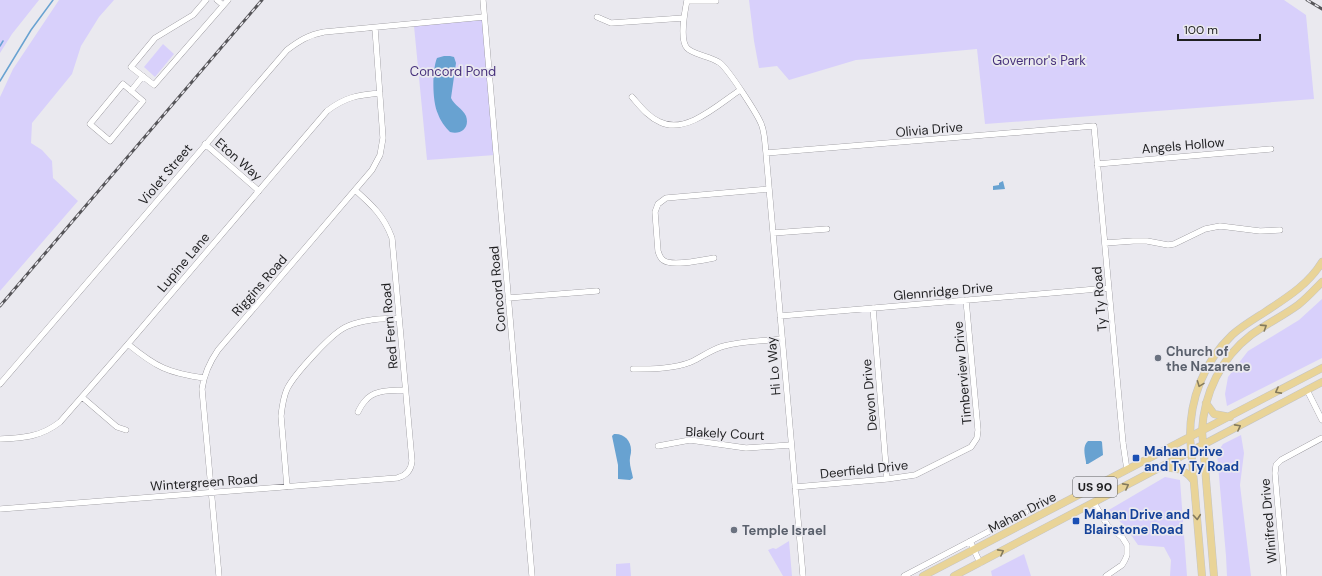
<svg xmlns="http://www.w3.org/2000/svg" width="1322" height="576" viewBox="0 0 1322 576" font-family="'DM Sans',sans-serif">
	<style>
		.green { fill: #d8d0fb }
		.water { fill: #68a2d1 }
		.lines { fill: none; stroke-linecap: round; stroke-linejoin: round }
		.stream { stroke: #68a2d1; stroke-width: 1.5 }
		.minor-casing { stroke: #807f85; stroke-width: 6 }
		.major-casing { stroke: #c5c5c5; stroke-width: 8 }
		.minor { stroke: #fff; stroke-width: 5.5 }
		.major { stroke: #e9d498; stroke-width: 7 }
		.rail-casing { stroke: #565559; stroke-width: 3 }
		.rail { stroke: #eae9ef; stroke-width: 1.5; stroke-dasharray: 4.5; stroke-linecap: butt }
		.oneway { stroke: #847a5c }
		.worship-dot { fill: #6b7280; stroke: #eae9ef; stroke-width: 1.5 }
		.transit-dot { fill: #1a4fb4; stroke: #eae9ef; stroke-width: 1.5 }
		.labels { text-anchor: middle; stroke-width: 3.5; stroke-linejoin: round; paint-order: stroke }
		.shield { fill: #eae9ef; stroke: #5c5c5f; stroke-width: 1 }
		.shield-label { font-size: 12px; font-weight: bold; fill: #1f1f21 }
		.park-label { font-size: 13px; fill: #46307b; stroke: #eae9ef }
		.street-label { font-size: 13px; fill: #1f1f21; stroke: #eae9ef }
		.worship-label { font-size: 13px; font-weight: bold; fill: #5b616d; stroke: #eae9ef; text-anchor: start }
		.transit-label { font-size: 13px; font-weight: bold; fill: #164399; stroke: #eae9ef; text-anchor: start }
	</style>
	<rect width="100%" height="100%" fill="#eae9ef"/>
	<path class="green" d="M 0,0 L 39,0 L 12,34 L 0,53 Z
		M 59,0 L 114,0 L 99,17 L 81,46 L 72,74 L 32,123 L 31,143 L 42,150 L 52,161 L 53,178 L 78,201 L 0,291 L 0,97 L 13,69 Z
		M 749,0 L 1284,0 L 1306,15 L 1314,99 L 985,124 L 977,49 L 856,60 L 789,80 L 777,66 L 759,68 L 754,41 Z
		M 483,19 L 495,155 L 427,160 L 414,26 Z
		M 163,44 L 174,54 L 155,77 L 144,67 Z
		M 1322,299 L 1322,358 L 1227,406 L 1225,394 L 1228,377 L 1248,351 L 1299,320 Z
		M 1241,435 L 1244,453 L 1240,485 L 1251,576 L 1227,576 L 1226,556 L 1217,453 L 1223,444 Z
		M 1165,477 L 1180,480 L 1187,576 L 1170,576 L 1171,560 L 1164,547 L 1138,545 L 1124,525 L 1107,511 Z
		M 789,541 L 792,576 L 783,576 L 768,550 L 773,548 L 776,549 Z
		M 1024,554 L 1031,576 L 992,576 L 991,571 Z
		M 630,563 L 631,576 L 616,576 L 616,564 Z"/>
	<path class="water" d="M 444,56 L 450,56 L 454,57 L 456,63 L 451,98 C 454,105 463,109 466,116 C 470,128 461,135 450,132 C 445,127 440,120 438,114 C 432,101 432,70 437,58 Z
		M 1003,181 L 1005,189 L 993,190 L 993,186 L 999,185 L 999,183 Z
		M 614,434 C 624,433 632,441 631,452 C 631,454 630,456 630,458 C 629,465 632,471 633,478 L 630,480 L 618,479 L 618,465 L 612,436 Z
		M 1088,441 L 1101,441 L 1102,442 L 1103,455 L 1088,464 L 1086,464 L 1086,462 C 1085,456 1082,446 1088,441 Z"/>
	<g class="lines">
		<path class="stream" d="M 0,46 L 3,41
			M 0,81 L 31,30 L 53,0"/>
		<g class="minor-casing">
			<path id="minor" d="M 206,0 L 193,15 L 155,38 L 131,67 L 154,85 L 228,0
				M 217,0 L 223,5
				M 483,0 L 532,576
				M 687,0 C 685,11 679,39 687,48 C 693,55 711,56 720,63 C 728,69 759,116 762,126 C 765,135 765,145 766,153 L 803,576
				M 687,1 L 716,1
				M 597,17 L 611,23 L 684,18
				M 123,84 L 143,101 L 110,141 L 90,124 Z
				M 131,91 L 143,76
				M 632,97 C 640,106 648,117 660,122 C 686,135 719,104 740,90
				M 205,144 L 259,191
				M 766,153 L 1094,126 L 1123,443 L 1127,470
				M 1097,164 L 1271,149
				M 773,233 L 827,229
				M 1105,243 L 1133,241 L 1147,241 L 1168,245 L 1174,244 L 1205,229 L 1220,226 L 1260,231 L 1280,230
				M 714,258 C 703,260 671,267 663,260 C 660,258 659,254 658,251 L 655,212 L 658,204 L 666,198 L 769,189
				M 508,298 L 597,291
				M 873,308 L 887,479
				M 780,316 L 1109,288
				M 128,344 C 156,367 168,373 204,378
				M 633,369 C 652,369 673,369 691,362 C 702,357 712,349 724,346 C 742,341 763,341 782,339
				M 0,384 L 287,50 C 299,41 308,35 324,32 L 484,17
				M 1307,390 L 1322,420
				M 82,397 L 117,427 L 126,430
				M 358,412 C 360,408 362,404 365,401 C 374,389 392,391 405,390
				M 0,439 C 23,438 41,437 60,422 L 128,344 L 327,111 C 345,97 358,95 380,93
				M 658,446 L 690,440 L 746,448 L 791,445
				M 287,487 L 281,416 C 282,407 283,398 287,389 C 294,375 333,331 348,326 C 364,319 382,319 399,318
				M 795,487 L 887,479 L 915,475 L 971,447 L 977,438 L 978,430 L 966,300
				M 1094,503 L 1108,526 L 1122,537 L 1127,545 L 1127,555 L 1125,560 L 1122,565 L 1106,576
				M 0,509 L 397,478 C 406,476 411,471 412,461 L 392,238 C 384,216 372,205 355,190
				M 970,541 L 980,563
				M 219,576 L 202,389 C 204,374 209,363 218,350 L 372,170 L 380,155 L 383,138 L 375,28
				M 904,576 L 1026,512
				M 1284,576 L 1275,473 L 1276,465 L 1281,460 L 1322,438"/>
		</g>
		<g class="major-casing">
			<path id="major" d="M 1206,403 L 1214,414 L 1230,417
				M 1162,468 C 1175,467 1185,469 1193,480
				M 923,576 L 1322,368
				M 954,576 L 1322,382
				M 1202,576 L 1190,437 C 1190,398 1204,362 1232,335 C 1242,326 1254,319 1265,312 C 1286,298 1308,285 1322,262
				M 1214,576 L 1202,431 C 1204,393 1221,358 1251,335 C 1266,324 1283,316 1298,305 C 1307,298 1314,290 1322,282"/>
		</g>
		<use href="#minor" class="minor"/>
		<use href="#major" class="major"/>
		<g class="rail-casing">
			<path id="rail" d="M 1307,0 L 1322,9
				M 0,306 L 262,0"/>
		</g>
		<use href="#rail" class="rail"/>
	</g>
	<defs><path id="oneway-chevron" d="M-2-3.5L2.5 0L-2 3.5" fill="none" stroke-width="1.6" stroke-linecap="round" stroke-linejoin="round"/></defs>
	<g class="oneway">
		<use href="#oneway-chevron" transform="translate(1264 327) rotate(-33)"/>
		<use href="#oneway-chevron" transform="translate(1200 384) rotate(111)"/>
		<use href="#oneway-chevron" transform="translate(1278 391) rotate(152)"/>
		<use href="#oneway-chevron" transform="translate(1238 427) rotate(-28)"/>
		<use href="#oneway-chevron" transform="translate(1126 486) rotate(-28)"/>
		<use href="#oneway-chevron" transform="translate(1197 517) rotate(85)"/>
		<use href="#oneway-chevron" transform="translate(1001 552) rotate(-28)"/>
	</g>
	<g class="worship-dot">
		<circle cx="1158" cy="358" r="4"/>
		<circle cx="734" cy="530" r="4"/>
	</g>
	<g class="transit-dot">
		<rect x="1132" y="454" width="8" height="8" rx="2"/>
		<rect x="1072" y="517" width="8" height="8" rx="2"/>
	</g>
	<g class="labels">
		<rect class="shield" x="1073" y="477" width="44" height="20" rx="3"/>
		<g class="shield-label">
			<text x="1095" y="491">US 90</text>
		</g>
		<g class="park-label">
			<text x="1039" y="65">Governor's Park</text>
			<text x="453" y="76">Concord Pond</text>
		</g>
		<g class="street-label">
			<text transform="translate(929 129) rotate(-5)" y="5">Olivia Drive</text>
			<text transform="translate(1183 145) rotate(-5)" y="5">Angels Hollow</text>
			<text transform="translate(239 159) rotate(41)" y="5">Eton Way</text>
			<text transform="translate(165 174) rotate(-50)" y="5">Violet Street</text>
			<text transform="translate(183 262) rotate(-50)" y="5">Lupine Lane</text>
			<text transform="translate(259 285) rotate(-49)" y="5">Riggins Road</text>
			<text transform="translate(497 289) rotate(-95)" y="5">Concord Road</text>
			<text transform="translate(943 291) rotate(-5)" y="5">Glennridge Drive</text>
			<text transform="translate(1099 299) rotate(-95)" y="5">Ty Ty Road</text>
			<text transform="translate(389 326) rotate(-95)" y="5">Red Fern Road</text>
			<text transform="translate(773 366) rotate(-95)" y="5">Hi Lo Way</text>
			<text transform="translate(962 373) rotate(-95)" y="5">Timberview Drive</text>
			<text transform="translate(869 395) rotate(-95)" y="5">Devon Drive</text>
			<text transform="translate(725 433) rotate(3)" y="5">Blakely Court</text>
			<text transform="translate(864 469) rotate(-6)" y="5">Deerfield Drive</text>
			<text transform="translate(204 482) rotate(-4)" y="5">Wintergreen Road</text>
			<text transform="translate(1022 512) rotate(-27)" y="5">Mahan Drive</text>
			<text transform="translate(1268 521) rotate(-95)" y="5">Winifred Drive</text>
		</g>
		<g class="worship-label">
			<text x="1166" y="356">Church of<tspan x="1166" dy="15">the Nazarene</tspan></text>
			<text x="742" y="535">Temple Israel</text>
		</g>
		<g class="transit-label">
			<text x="1144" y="456">Mahan Drive<tspan x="1144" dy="15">and Ty Ty Road</tspan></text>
			<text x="1084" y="519">Mahan Drive and<tspan x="1084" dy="15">Blairstone Road</tspan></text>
		</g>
	</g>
	<path d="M1178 34v6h82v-6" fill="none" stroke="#1f1f21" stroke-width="2"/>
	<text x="1184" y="34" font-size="12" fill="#1f1f21" stroke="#eae9ef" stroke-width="3" paint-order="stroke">100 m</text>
</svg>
